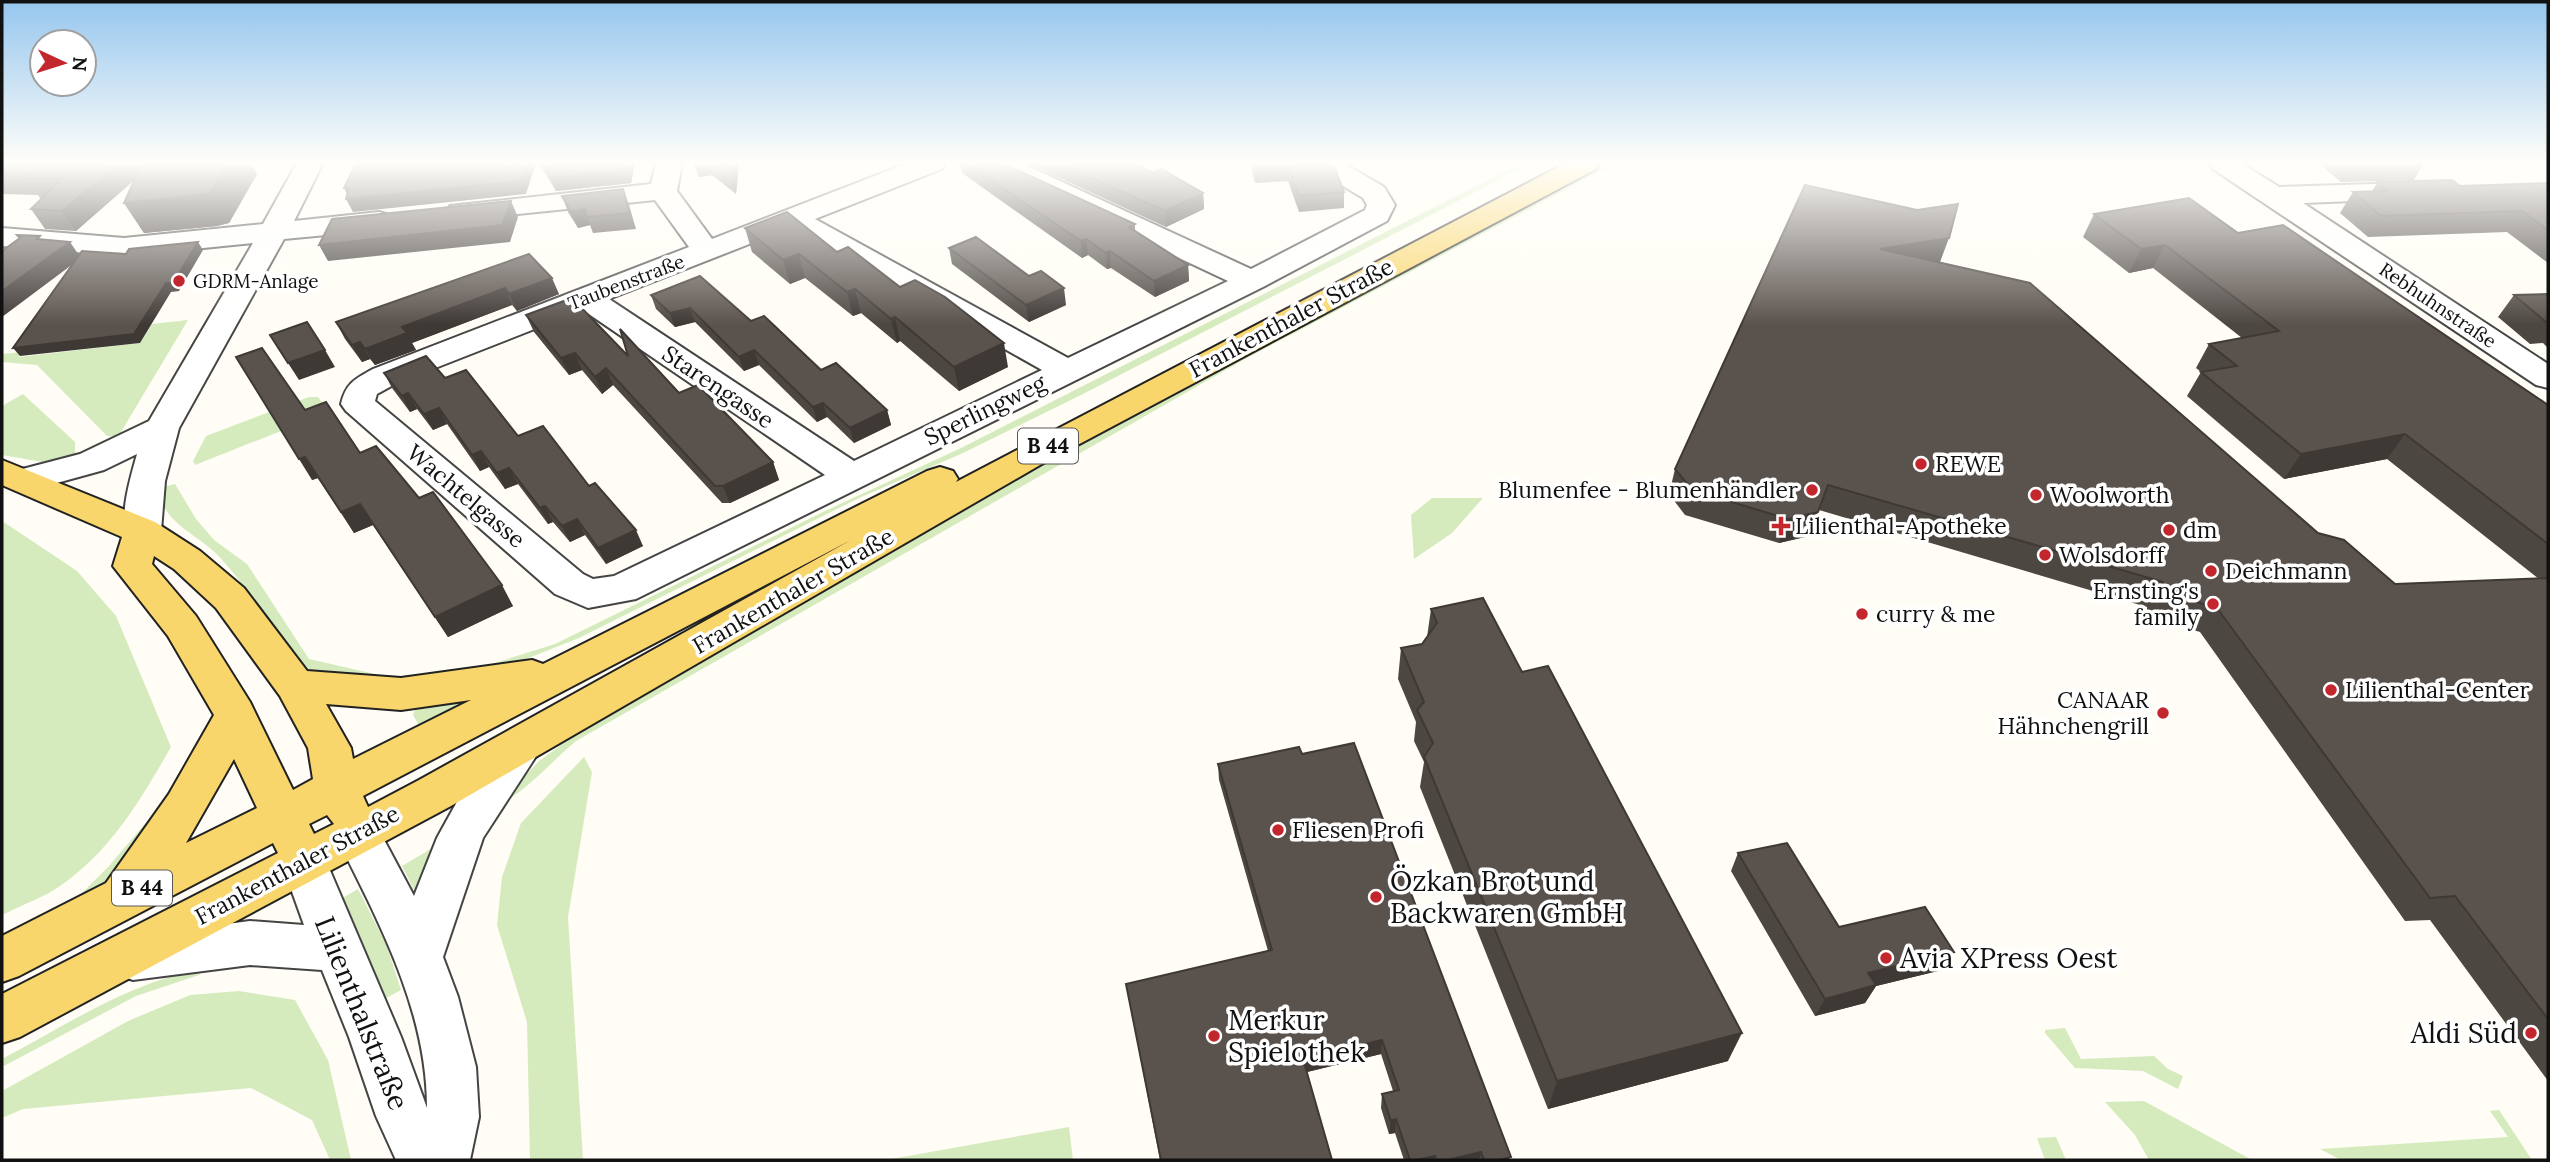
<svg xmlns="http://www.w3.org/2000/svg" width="2550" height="1162" viewBox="0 0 2550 1162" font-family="Lora,serif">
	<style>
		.green { fill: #d5ebbd }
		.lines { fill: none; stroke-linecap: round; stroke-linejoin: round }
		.minor-casing { stroke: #444; stroke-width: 4 }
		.major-casing { stroke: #222; stroke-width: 4 }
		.minor { fill: #fff; fill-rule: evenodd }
		.major { fill: #f9d66b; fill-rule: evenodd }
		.wall { fill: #4d4742 }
		.shaded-wall { fill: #3f3936 }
		.building { fill: #5a524d; stroke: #3f3936; stroke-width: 2 }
		.poi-dot { fill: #c4262e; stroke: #fff; stroke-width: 2.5 }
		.labels { text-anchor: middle; stroke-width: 7; stroke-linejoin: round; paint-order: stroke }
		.far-poi-label { font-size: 19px; fill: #111; stroke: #fff; text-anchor: start }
		.far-street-label { font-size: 19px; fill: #111; stroke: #fff }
		.shield { fill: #fff; stroke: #585858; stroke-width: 2 }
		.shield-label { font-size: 21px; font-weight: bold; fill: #111 }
		.street-label { font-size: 23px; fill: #111; stroke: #fff }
		.poi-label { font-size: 23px; fill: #111; stroke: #fff; text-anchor: start }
		.near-poi-label { font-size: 28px; fill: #111; stroke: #fff; text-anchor: start }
		.near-street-label { font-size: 28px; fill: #111; stroke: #fff }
	</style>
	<rect width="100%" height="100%" fill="#fffdf5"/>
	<path class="green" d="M 1521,163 L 1532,163 L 1081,395 L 963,453 L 859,498 L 579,638 L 506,667 L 476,669 L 555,644 L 823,512 L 961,448 Z
		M 1607,163 L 1617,163 L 1245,359 L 576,741 C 552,761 523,795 496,806 L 539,761 L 572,737 L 746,637 L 999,484 Z
		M 188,320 L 118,437 L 107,436 L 37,365 L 2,362 L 2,354 L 21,352 L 19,357 L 140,343 L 152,324 Z
		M 23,394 L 75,442 L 75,460 L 54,464 L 2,455 L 2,406 Z
		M 309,397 L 318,397 L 329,412 L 195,465 L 193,461 L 206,436 Z
		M 175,484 L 196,519 L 214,540 L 247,564 L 309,659 L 379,675 L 388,684 C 358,680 319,682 294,664 C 272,649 259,608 244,587 C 238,578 231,570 224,562 C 200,533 166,528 157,489 Z
		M 1432,498 L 1483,498 L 1452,533 L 1414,559 L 1411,515 Z
		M 2,521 L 77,571 L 116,616 L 171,747 C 141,799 111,851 60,886 C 43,898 21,905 2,915 Z
		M 455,702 L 460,704 L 459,707 L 420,727 L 413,715 L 416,707 Z
		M 584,757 L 592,772 L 568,917 L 583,1160 L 530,1160 L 527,1022 L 497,925 L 502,877 L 521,823 Z
		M 163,812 L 131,859 L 83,904 L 2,945 L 2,934 L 80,895 L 109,866 L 154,813 Z
		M 439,844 L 426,886 L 415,892 L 402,866 Z
		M 358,889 L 386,944 L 401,990 L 381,1001 L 332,904 Z
		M 202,969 L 199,975 L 136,996 L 2,1067 L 2,1059 C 66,1025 130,982 202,969 Z
		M 239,991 L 295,1000 L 328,1060 L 351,1160 L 330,1160 L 312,1120 L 251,1088 L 23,1109 L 2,1118 L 2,1091 L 128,1021 L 190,995 Z
		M 2065,1028 L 2081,1059 L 2154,1056 L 2168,1069 L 2183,1076 L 2178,1089 L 2143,1071 L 2075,1068 L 2045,1033 L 2045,1030 Z
		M 2144,1101 L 2252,1160 L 2149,1160 L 2135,1135 L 2105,1102 Z
		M 2499,1110 L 2532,1160 L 2341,1160 L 2320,1149 L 2508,1137 L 2490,1111 Z
		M 1069,1127 L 1073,1160 L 886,1160 Z
		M 2056,1137 L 2066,1160 L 2045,1160 L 2037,1138 Z"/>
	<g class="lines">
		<g class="minor-casing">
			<path id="minor" d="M 297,163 L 323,163 L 294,221 L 379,212 L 389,215 L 393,221 L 389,227 L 379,230 L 284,239 L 179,428 L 165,481 L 161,531 L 155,540 L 142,544 L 129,540 C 117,520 131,476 137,454 L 104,470 L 24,492 L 11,488 L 6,480 L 11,472 L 80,454 L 149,421 L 253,243 L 124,256 L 2,246 L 2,228 L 124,238 L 263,224 Z
				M 656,163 L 682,163 L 677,191 L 712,239 L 908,163 L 945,163 L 942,169 L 815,219 L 1068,358 L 1228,281 L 990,169 L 987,163 L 1021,163 L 1251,269 L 1365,210 L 1367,205 L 1363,198 L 1315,169 L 1312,163 L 1343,163 L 1384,187 L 1395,205 L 1387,221 L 1263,287 L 636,599 L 588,608 L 555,594 L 346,411 L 341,404 C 346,383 355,379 373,369 L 689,247 L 655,200 L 460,220 L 450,218 L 446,212 L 450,206 L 651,184 ZM 790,228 L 1042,370 L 854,461 L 609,299 ZM 583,310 L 825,475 L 614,576 L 593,579 L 583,574 L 375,401 L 377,394 L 397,383 Z
				M 2210,163 L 2241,163 L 2279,187 L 2405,183 L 2415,185 L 2419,191 L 2415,197 L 2405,199 L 2303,203 L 2548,364 L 2548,388 L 2536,385 L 2213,169 Z
				M 520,730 L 535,735 L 542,747 L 483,838 L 443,957 L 458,997 L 476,1067 L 479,1117 L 470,1160 L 396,1160 L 376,1116 L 349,1037 L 322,970 L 250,965 L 133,980 L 116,974 L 109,958 L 116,942 L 133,936 L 250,921 L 304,925 L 281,861 L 288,847 L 304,841 L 320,847 L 401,1037 L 427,1108 C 427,1009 378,921 335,834 L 342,821 L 358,815 L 374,821 L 414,896 L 437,838 L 464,789 L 505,735 Z"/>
		</g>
		<g class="major-casing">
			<path id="major" d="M 1566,163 L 1599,163 L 1596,169 L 1040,465 L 451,806 L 20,1037 L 2,1043 L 2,994 L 278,853 L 273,843 L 19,976 L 2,982 L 2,936 L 106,883 L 169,794 L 214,715 L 168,636 L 113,566 L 122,537 L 2,485 L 2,460 L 155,522 L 200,551 L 244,588 L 307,671 L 401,678 L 532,660 L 543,664 L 927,471 L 940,467 L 953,471 L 958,479 L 956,482 ZM 851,540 L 419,780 L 368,807 L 363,796 ZM 154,556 L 174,569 L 216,608 L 280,696 L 308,748 L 313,779 L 293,790 L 250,702 L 196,616 L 152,564 ZM 471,700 L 353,759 L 351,748 L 326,704 L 401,710 ZM 234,759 L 257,808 L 186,843 ZM 327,815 L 334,824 L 314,834 L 309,824 Z"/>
		</g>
		<use href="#minor" class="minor"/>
		<use href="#major" class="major"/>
	</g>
	<path class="wall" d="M 2,163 L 257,174 L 229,223 L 217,226 L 144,233 L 124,203 L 134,180 L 76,231 L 45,229 L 31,209 L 42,198 L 40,198 L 38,195 L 2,194 Z
		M 539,163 L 635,163 L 631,183 L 556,191 Z
		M 696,163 L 739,163 L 736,194 L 712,175 L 699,177 L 695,166 Z
		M 960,163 L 1002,163 L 1135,224 L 1135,231 L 1188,265 L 1189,281 L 1155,297 L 1111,268 L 1107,269 L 1088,255 L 1082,258 L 962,173 Z
		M 1027,163 L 1136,163 L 1153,173 L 1203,193 L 1204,209 L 1166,227 Z
		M 1250,163 L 1326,163 L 1344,192 L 1344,208 L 1299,212 L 1288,181 L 1255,183 Z
		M 2318,163 L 2424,163 L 2414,180 L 2341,182 Z
		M 2378,182 L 2460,186 L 2548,183 L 2548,263 L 2507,232 L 2368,237 L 2340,213 L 2353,192 L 2372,191 Z
		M 1805,185 L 1940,262 L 1937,262 L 2318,533 L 2395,584 L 2539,579 L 2387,459 L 2284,479 L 2187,396 L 2201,372 L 2196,368 L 2209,344 L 2242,338 L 2153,268 L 2129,273 L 2083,237 L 2094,214 L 2238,233 L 2548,405 L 2548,1081 L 2430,920 L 2405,921 L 2200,632 L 2147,616 L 2147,607 L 1819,510 L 1809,536 L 1779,543 L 1685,515 L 1669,494 L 1675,469 Z
		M 562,196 L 629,205 L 636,229 L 593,233 L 590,225 L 578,228 L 568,212 Z
		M 745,228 L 837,252 L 1008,367 L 959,391 L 900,341 L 897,343 L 861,313 L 853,316 L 805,278 L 790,284 L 752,252 Z
		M 949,248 L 1066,305 L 1029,322 L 952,264 Z
		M 529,254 L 559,294 L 517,311 L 512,305 L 412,343 L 416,350 L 375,365 L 370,359 L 362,362 L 345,339 L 336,322 Z
		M 2548,294 L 2548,348 L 2543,343 L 2530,344 L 2498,317 L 2514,295 Z
		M 651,295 L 751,321 L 821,370 L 887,410 L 891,425 L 854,443 L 827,417 L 817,422 L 759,365 L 744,371 L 695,322 L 675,327 L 656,309 Z
		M 526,315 L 628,356 L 773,462 L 779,480 L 730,503 L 722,503 L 613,385 L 602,394 L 582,370 L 569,375 L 534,332 Z
		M 384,373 L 445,378 L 518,436 L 589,486 L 643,546 L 606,564 L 585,535 L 570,542 L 553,522 L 548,524 L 518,484 L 505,489 L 489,467 L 480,471 L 447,424 L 433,430 L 417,409 L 410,412 L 392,388 Z
		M 305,410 L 360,453 L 419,498 L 513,606 L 448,637 L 373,525 L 354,533 L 318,478 L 312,480 Z
		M 1431,609 L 1728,1061 L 1548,1109 L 1420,787 L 1424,762 L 1414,741 L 1416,722 L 1398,679 L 1401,648 L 1422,644 L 1427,637 Z
		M 1302,754 L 1510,1160 L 1404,1160 L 1395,1133 L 1389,1134 L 1381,1108 L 1382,1094 L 1393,1091 L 1381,1054 L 1307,1072 L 1332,1160 L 1160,1160 L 1126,984 L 1268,951 L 1219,780 L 1218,764 Z
		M 1738,853 L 1839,927 L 1942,970 L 1876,986 L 1865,1003 L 1815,1016 L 1731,871 Z"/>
	<path class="shaded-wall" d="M 119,163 L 154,163 L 76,231 L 62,211 Z
		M 229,163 L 251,163 L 257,174 L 229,223 L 217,226 L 144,233 L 124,203 Z
		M 527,163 L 536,163 L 526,194 L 353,212 L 346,199 L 349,199 L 344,188 Z
		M 628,163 L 635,163 L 631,183 L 556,191 L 551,178 Z
		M 734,163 L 739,163 L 736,194 L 732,183 Z
		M 709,164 L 712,175 L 699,177 L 695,166 Z
		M 1203,193 L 1204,209 L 1166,227 L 1165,211 Z
		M 511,201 L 518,217 L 510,242 L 328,261 L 319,245 Z
		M 585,209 L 590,225 L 578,228 L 571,212 Z
		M 1949,238 L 1940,262 L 1872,273 L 1880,249 Z
		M 1086,239 L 1088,255 L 1082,258 L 1081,241 Z
		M 70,242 L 81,258 L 2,317 L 2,291 Z
		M 198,242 L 203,250 L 179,291 L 171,292 L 140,343 L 20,356 L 13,348 Z
		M 2165,245 L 2153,268 L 2129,273 L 2141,249 Z
		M 1110,251 L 1111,268 L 1107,269 L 1106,253 Z
		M 799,254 L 805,278 L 790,284 L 783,260 Z
		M 1188,265 L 1189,281 L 1155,297 L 1154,281 Z
		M 552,278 L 559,294 L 517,311 L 509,294 Z
		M 505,288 L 512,305 L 412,343 L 416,350 L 375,365 L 365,349 L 402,327 Z
		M 1064,288 L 1066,305 L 1029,322 L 1026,305 Z
		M 855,289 L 861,313 L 853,316 L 847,292 Z
		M 690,308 L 695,322 L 675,327 L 670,313 Z
		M 895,317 L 900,341 L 897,343 L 891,319 Z
		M 360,342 L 370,359 L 362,362 L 352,345 Z
		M 1004,343 L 1008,367 L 959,391 L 954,367 Z
		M 325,350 L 335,367 L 299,380 L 288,363 Z
		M 754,350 L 759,365 L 744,371 L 739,357 Z
		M 575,353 L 582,370 L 569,375 L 561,358 Z
		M 606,368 L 613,385 L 602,394 L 595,377 Z
		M 408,393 L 417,409 L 410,412 L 402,396 Z
		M 823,403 L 827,417 L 817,422 L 813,407 Z
		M 439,408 L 447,424 L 433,430 L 424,414 Z
		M 887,410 L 891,425 L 854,443 L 850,428 Z
		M 2405,434 L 2387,459 L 2284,479 L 2301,454 Z
		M 481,451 L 489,467 L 480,471 L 472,455 Z
		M 305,457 L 318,478 L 312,480 L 299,459 Z
		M 773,462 L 779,480 L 730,503 L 723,486 Z
		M 509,468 L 518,484 L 505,489 L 497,473 Z
		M 360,504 L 373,525 L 354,533 L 341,512 Z
		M 545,506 L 553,522 L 548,524 L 540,508 Z
		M 1818,512 L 1809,536 L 1779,543 L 1788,519 Z
		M 577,519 L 585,535 L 570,542 L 562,526 Z
		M 636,530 L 643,546 L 606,564 L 598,548 Z
		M 502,585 L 513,606 L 448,637 L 435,617 Z
		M 1954,952 L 1942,970 L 1876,986 L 1865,1003 L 1815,1016 L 1825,999 L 1868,973 Z
		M 1742,1033 L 1728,1061 L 1548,1109 L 1557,1081 Z
		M 1382,1040 L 1381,1054 L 1303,1073 L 1303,1059 Z
		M 1396,1119 L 1395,1133 L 1389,1134 L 1391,1121 Z
		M 1481,1152 L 1479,1160 L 1448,1160 Z
		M 1435,1156 L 1434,1160 L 1417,1160 Z"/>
	<path class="building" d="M 2,163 L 119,163 L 62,211 L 31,209 L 63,178 L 26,178 L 31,175 L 2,174 Z
		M 142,163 L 229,163 L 210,193 L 199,195 L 124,203 Z
		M 356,163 L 527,163 L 520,181 L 346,199 L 349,188 L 344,188 Z
		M 542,163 L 628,163 L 626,170 L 551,178 Z
		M 696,163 L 734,163 L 732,183 L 709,164 L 695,166 Z
		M 966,163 L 1002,163 L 1135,224 L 1129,227 L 1188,265 L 1154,281 L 1110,251 L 1106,253 L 1086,239 L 1081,241 Z
		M 1059,163 L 1136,163 L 1153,173 L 1161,169 L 1203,193 L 1165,211 Z
		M 1254,163 L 1326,163 L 1335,168 L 1344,192 L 1299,196 L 1288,165 L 1255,167 Z
		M 2452,180 L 2460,186 L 2548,183 L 2548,230 L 2522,211 L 2381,216 L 2353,192 L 2388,191 L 2378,182 Z
		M 1805,185 L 1917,210 L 1958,204 L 1949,238 L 1880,249 L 2030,283 L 2318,533 L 2344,540 L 2395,584 L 2548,578 L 2548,1019 L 2455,896 L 2430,898 L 2217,608 L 2163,592 L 2163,582 L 1828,485 L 1818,512 L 1788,519 L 1692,490 L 1675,469 Z
		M 623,189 L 630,213 L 587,217 L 585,209 L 571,212 L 562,196 Z
		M 2189,198 L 2238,233 L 2283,225 L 2548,405 L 2548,544 L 2405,434 L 2301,454 L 2201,372 L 2237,366 L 2209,344 L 2279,331 L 2165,245 L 2141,249 L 2094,214 Z
		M 511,201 L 502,225 L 319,245 L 332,219 Z
		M 787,212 L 837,252 L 848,247 L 900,287 L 915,280 L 945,297 L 1004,343 L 954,367 L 895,317 L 891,319 L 855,289 L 847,292 L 799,254 L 783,260 L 745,228 Z
		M 17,235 L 40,236 L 37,239 L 70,242 L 2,291 L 2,251 L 20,238 Z
		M 976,237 L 1029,276 L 1041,271 L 1064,288 L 1026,305 L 949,248 Z
		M 198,242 L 173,283 L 166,283 L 134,334 L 13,348 L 82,251 L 126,254 L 129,249 Z
		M 529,254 L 552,278 L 509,294 L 505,288 L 402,327 L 407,333 L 365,349 L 360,342 L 352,345 L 336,322 Z
		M 700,276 L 751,321 L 764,316 L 821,370 L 836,363 L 887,410 L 850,428 L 823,403 L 813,407 L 754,350 L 739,357 L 690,308 L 670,313 L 651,295 Z
		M 2548,294 L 2548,322 L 2546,322 L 2514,295 Z
		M 572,298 L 628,356 L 620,329 L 679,393 L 698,385 L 773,462 L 723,486 L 715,486 L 606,368 L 595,377 L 575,353 L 561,358 L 526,315 Z
		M 307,322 L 325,350 L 288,363 L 270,335 Z
		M 262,348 L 305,410 L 326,402 L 360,453 L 376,446 L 419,498 L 433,492 L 502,585 L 435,617 L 360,504 L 341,512 L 305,457 L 299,459 L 236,357 Z
		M 426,356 L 445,378 L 466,370 L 518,436 L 543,426 L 589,486 L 595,483 L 636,530 L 598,548 L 577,519 L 562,526 L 545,506 L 540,508 L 509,468 L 497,473 L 481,451 L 472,455 L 439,408 L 424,414 L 408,393 L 402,396 L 384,373 Z
		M 1483,598 L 1522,672 L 1548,666 L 1742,1033 L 1557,1081 L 1424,757 L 1433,743 L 1417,710 L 1424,702 L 1401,648 L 1422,644 L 1437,623 L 1431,609 Z
		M 1354,743 L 1511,1157 L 1499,1160 L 1484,1160 L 1481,1152 L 1448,1160 L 1436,1160 L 1435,1156 L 1417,1160 L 1410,1160 L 1396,1119 L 1391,1121 L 1382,1094 L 1399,1090 L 1382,1040 L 1303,1059 L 1332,1160 L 1161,1160 L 1126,984 L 1272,950 L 1218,764 L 1299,747 L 1302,754 Z
		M 1787,843 L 1839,927 L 1925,907 L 1954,952 L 1868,973 L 1876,985 L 1825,999 L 1738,853 Z"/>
	<linearGradient id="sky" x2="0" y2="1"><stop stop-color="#95c6ee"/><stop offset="0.5" stop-color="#fffefa"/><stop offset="1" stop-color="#fffefa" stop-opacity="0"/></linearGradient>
	<rect width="2550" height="325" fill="url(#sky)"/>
	<g class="poi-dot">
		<circle cx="179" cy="281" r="7"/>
		<circle cx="1921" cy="464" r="7"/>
		<circle cx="1812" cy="490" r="7"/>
		<circle cx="2036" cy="495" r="7"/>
		<path d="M1777.5 515.5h7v7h7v7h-7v7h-7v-7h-7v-7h7z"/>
		<circle cx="2169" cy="530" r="7"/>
		<circle cx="2045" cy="555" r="7"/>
		<circle cx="2211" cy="571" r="7"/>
		<circle cx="2213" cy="604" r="7"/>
		<circle cx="1862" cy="614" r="7"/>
		<circle cx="2331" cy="690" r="7"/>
		<circle cx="2163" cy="713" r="7"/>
		<circle cx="1278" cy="830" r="7"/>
		<circle cx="1376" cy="897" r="7"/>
		<circle cx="1886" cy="958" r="7"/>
		<circle cx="2531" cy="1033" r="7"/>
		<circle cx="1214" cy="1036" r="7"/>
	</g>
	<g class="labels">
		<g class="far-poi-label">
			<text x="193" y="288">GDRM-Anlage</text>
		</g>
		<g class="far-street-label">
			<text transform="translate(626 282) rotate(-21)" y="7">Taubenstraße</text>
			<text transform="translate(2438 305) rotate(34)" y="7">Rebhuhnstraße</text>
		</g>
		<g class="shield">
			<rect x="1018" y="428.5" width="60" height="35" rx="5"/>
			<rect x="112" y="870.5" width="60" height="35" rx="5"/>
		</g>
		<g class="shield-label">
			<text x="1048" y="453">B 44</text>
			<text x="142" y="895">B 44</text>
		</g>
		<g class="street-label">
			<text transform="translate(1291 318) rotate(-28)" y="8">Frankenthaler Straße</text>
			<text transform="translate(718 387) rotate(34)" y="8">Starengasse</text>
			<text transform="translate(985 410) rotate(-26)" y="8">Sperlingweg</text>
			<text transform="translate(466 496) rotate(40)" y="8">Wachtelgasse</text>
			<text transform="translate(793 591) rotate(-30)" y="8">Frankenthaler Straße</text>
			<text transform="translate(297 865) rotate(-28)" y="8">Frankenthaler Straße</text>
		</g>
		<g class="poi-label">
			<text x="1935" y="472">REWE</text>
			<text x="1798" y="498" text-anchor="end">Blumenfee - Blumenhändler</text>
			<text x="2050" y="503">Woolworth</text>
			<text x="1795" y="534">Lilienthal-Apotheke</text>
			<text x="2183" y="538">dm</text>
			<text x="2059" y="563">Wolsdorff</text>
			<text x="2225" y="579">Deichmann</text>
			<text x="2199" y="599" text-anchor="end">Ernsting's<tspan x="2199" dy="26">family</tspan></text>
			<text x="1876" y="622">curry &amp; me</text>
			<text x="2345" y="698">Lilienthal-Center</text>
			<text x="2149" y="708" text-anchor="end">CANAAR<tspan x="2149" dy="26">Hähnchengrill</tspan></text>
			<text x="1292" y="838">Fliesen Profi</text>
		</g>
		<g class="near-poi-label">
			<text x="1390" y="891">Özkan Brot und<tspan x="1390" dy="32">Backwaren GmbH</tspan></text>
			<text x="1900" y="968">Avia XPress Oest</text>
			<text x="1228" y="1030">Merkur<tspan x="1228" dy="32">Spielothek</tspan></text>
			<text x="2517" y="1043" text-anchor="end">Aldi Süd</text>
		</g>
		<g class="near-street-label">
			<text transform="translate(362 1013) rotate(68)" y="10">Lilienthalstraße</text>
		</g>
	</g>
	<rect width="2550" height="1162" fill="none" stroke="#111111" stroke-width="7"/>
	<g transform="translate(63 63) rotate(94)"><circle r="33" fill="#ffffff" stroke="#a0a0a0" stroke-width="2"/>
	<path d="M0-5L12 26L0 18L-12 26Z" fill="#c4262e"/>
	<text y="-10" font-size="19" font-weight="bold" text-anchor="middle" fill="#111111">N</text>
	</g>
</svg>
